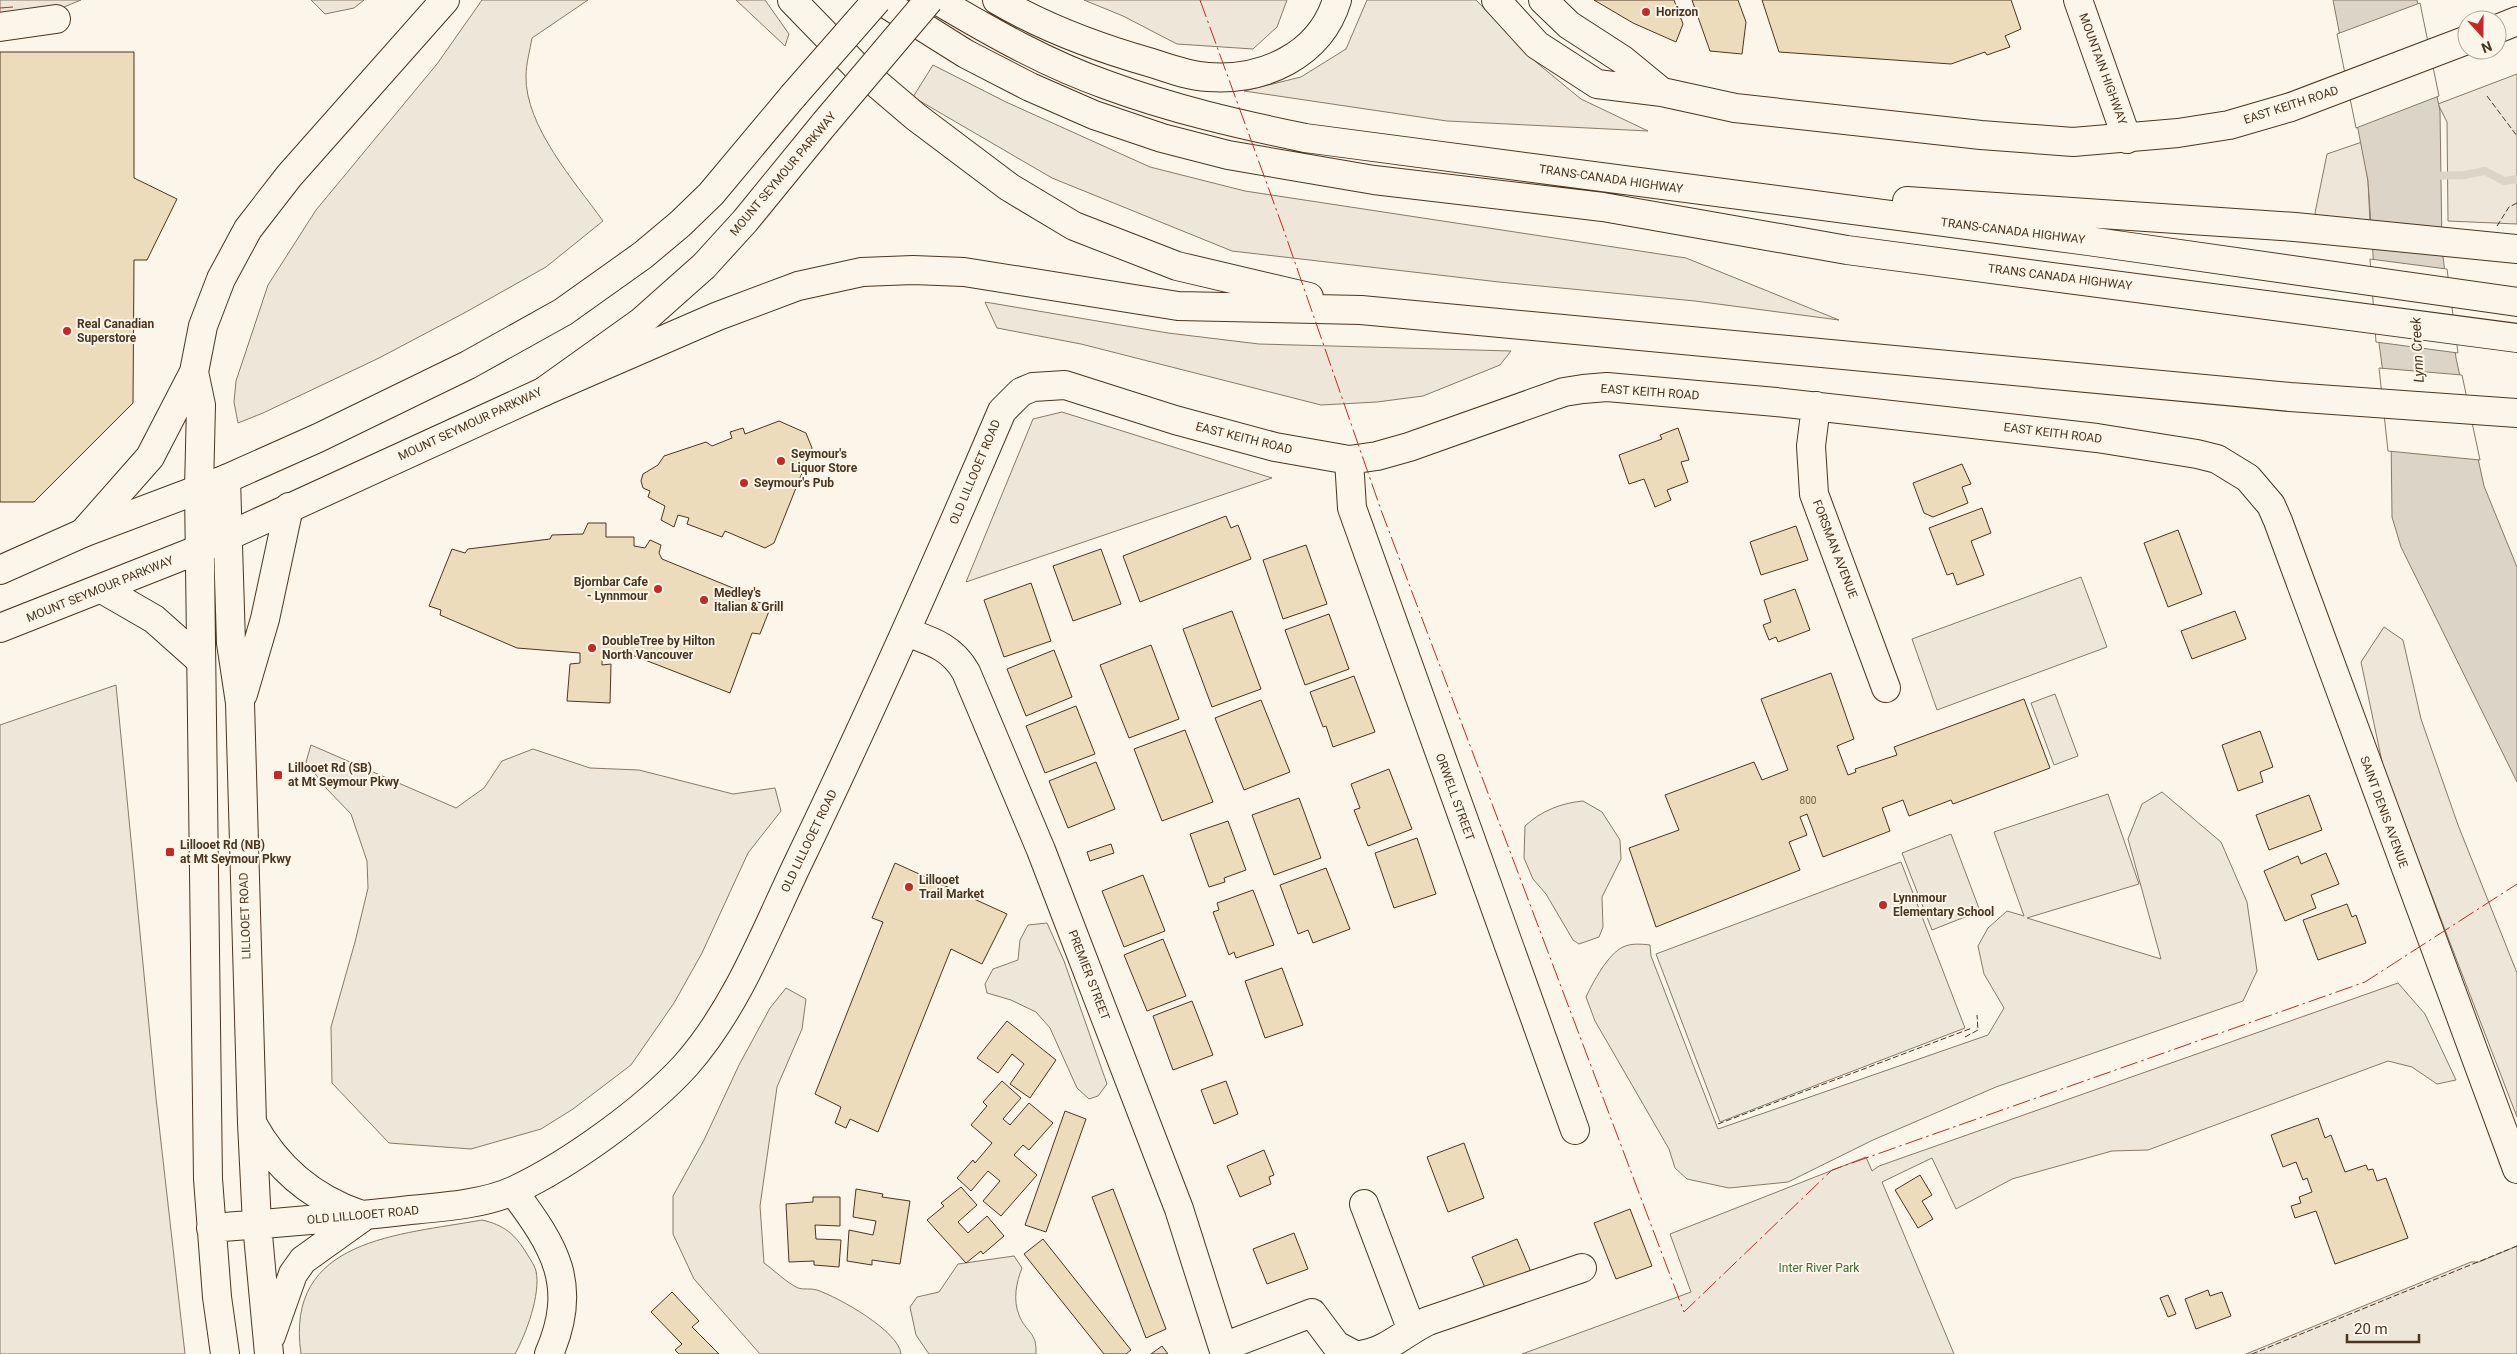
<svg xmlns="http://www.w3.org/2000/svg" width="2517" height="1354" viewBox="0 0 2517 1354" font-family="Roboto,sans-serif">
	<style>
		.green { fill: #ede6d9; stroke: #887966 }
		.parking { fill: #ede7d9; stroke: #887966 }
		.water { fill: #dcd4c6; stroke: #887966 }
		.pier { fill: #fbf6e9; stroke: #887966 }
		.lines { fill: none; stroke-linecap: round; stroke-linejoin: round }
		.stream { stroke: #dcd4c6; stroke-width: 8 }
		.building { fill: #ecdcbc; stroke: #4a3520 }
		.minor-casing { stroke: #4a3520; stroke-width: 30 }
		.major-casing { stroke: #4a3520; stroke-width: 30 }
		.highway-casing { stroke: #4a3520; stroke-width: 30 }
		.minor { stroke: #fbf6e9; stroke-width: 28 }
		.major { stroke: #fbf6e9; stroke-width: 28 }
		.highway { stroke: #fbf6e9; stroke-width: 28 }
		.major-bridge-casing { stroke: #4a3520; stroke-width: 30; stroke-linecap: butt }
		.major-bridge { stroke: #fbf6e9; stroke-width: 28 }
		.fence { stroke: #4a3520; stroke-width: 1; stroke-dasharray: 6 2.5; stroke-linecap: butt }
		.power { stroke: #c62828; stroke-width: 1; stroke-dasharray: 18 4 2.5 4; stroke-linecap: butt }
		.poi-dot { fill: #c62828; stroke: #fbf6e9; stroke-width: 2 }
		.labels { text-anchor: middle; stroke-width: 4; stroke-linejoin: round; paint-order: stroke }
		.number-label { font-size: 10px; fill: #725f47 }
		.poi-label { font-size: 12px; font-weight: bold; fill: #4a3520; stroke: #fbf6e9; text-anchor: start }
		.street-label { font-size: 12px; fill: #4a3520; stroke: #fbf6e9 }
		.park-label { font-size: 12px; fill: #436837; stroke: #fbf6e9 }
		.water-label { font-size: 14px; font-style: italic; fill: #4a3520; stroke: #fbf6e9 }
	</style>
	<rect width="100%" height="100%" fill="#fbf6e9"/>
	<path class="green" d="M 0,0 L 81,0 L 20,25 L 0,24 Z
		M 311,0 L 364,0 L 354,8 L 325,14 Z
		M 482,0 L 588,0 L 532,38 C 530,50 526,64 526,76 C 525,126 575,182 603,221 L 546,267 L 466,312 L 379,358 L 263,413 L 238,423 L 234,402 L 236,381 L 268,285 L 316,210 L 437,64 Z
		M 736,0 L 765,0 L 789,34 L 785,46 Z
		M 1084,0 L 1287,0 L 1277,27 L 1253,49 L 1177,44 L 1123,16 Z
		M 1367,0 L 1476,0 L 1537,63 L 1581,99 L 1648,131 L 1447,121 L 1244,91 L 1301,77 L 1346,49 Z
		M 933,65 L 1006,102 L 1150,167 L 1245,191 L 1686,258 L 1839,320 L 1695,301 L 1499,282 L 1232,251 L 1052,178 L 913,97 Z
		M 2517,74 L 2517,224 L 2448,221 L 2447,122 L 2438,104 Z
		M 2362,142 L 2368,181 L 2371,243 L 2320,224 L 2315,213 L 2327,154 Z
		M 985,302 L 1168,333 L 1259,344 L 1511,351 L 1500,365 L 1423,396 L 1377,402 L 1321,405 L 1081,344 L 997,328 Z
		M 1062,412 L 1272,478 L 966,582 L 1033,419 Z
		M 2384,627 L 2403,640 L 2421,719 L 2458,825 L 2517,973 L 2517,1117 L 2384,771 L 2361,662 Z
		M 116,685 L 156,1098 L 185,1354 L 0,1354 L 0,725 Z
		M 2055,694 L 2078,756 L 2054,765 L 2031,703 Z
		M 311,745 L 456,808 L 484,788 L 502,761 L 533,749 L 590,768 L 639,770 L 733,794 L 775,788 L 781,811 L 748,853 L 702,953 L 674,1003 L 631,1065 L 573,1109 L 541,1129 L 471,1149 L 389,1143 L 332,1083 L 331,1027 L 355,942 L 368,888 L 367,861 L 351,814 L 326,788 L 306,762 Z
		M 2162,792 L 2221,842 L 2247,902 L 2257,971 L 2243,1001 L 1996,1087 L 1873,1140 L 1788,1182 L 1729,1188 L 1687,1179 L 1675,1168 L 1669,1149 L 1595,1021 L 1586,997 C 1593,982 1608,954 1623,947 C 1631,943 1642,944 1650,945 L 1651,956 L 1718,1129 L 1988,1035 L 2004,1008 L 1984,974 L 1978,946 L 1988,928 L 2007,911 L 2024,916 L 1994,832 L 2108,794 L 2139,884 L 2027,918 L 2161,959 L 2128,839 L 2142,804 Z
		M 1583,801 L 1602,812 L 1620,840 L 1621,859 L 1602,897 L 1603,927 L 1599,937 L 1579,944 L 1573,940 L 1546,894 L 1533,879 L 1524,858 L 1525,826 C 1541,811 1561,803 1583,801 Z
		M 1951,834 L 1980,911 L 1932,930 L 1902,853 Z
		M 1901,862 L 1965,1028 L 1720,1122 L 1656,954 Z
		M 1047,923 L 1064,961 L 1107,1084 L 1098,1096 L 1089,1099 L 1077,1088 L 1050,1028 L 1036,1012 L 1011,1000 L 987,993 L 985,984 L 993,969 L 1018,960 L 1020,940 L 1028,925 Z
		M 2398,983 L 2425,1014 L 2456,1080 L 2437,1084 L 2412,1067 L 2388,1061 L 2148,1150 L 2112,1151 L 2012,1179 L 1956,1209 L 1932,1158 L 1882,1182 L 1954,1354 L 1522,1354 L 1691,1292 L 1670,1234 L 1866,1157 L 1872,1171 L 1879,1166 Z
		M 786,988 L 806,999 L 802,1029 L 777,1087 L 760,1206 L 764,1263 C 774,1270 787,1283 798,1288 C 804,1290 811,1288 817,1290 C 838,1297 899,1331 901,1354 L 760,1354 L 694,1279 L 673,1234 L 673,1196 L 704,1140 L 739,1065 L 770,1008 Z
		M 482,1220 C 504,1225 515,1234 527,1254 C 530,1259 535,1266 536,1271 C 541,1294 526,1334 515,1354 L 301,1354 C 284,1238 400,1235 482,1220 Z
		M 2517,1246 L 2517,1354 L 2246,1354 L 2471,1262 L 2479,1262 Z
		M 1014,1256 L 1022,1268 C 1016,1283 1013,1300 1019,1315 C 1026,1333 1037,1331 1036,1354 L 929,1354 L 916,1335 L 910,1307 L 917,1297 L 939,1292 L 958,1264 Z"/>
	<path class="parking" d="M 2081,577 L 2107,647 L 1937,710 L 1912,639 Z"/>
	<path class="water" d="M 2333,0 L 2417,0 L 2440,111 L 2442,249 L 2456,358 L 2484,486 L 2517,567 L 2517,782 L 2401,547 L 2392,517 L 2391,434 L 2379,343 L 2368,181 Z"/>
	<path class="pier" d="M 2420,3 L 2439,96 L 2356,128 L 2337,34 Z
		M 2370,259 L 2447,269 L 2458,353 L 2376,342 Z
		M 2379,368 L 2462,375 L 2480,460 L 2388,451 Z"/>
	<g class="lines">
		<path class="stream" d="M 2432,176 L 2464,175 L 2485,171 L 2504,181 L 2517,179"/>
	</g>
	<path class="building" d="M 1594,0 L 1674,0 L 1683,24 L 1676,42 L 1633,23 Z
		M 1692,0 L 1738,0 L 1746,22 L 1742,54 L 1710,51 Z
		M 1762,0 L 2011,0 L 2021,29 L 2005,36 L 2010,47 L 1987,55 L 1985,52 L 1951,64 L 1779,52 Z
		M 0,52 L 134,52 L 134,178 L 177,199 L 147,260 L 134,260 L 133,403 L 34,502 L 0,502 Z
		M 779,421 L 806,433 L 812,448 L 774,543 L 765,548 L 725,531 L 722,537 L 687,524 L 689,518 L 678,515 L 674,527 L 661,520 L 665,506 L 648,497 L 650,491 L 643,488 L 641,481 L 643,474 L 658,465 L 664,456 L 706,442 L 712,446 L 732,438 L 730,432 L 743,428 L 745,434 Z
		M 1678,428 L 1689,460 L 1681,462 L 1688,482 L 1667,490 L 1671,500 L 1655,507 L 1644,479 L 1629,484 L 1619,455 L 1662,439 L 1660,435 Z
		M 1962,464 L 1971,484 L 1962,487 L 1968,503 L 1933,517 L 1924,513 L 1913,483 Z
		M 1982,508 L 1991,533 L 1971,541 L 1984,575 L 1957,585 L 1953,573 L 1947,575 L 1929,528 Z
		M 1226,516 L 1231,528 L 1238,525 L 1251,559 L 1140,602 L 1123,556 Z
		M 588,523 L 606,523 L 606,537 L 634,537 L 634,546 L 645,548 L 650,540 L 661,545 L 659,553 L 662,559 L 750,595 L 751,600 L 771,606 L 760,634 L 752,633 L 730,693 L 632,655 L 602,655 L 602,665 L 611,664 L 610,703 L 567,701 L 570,664 L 580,663 L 580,653 L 517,648 L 440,615 L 441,610 L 429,606 L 452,549 L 465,553 L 468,549 L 550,539 L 552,535 L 583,534 Z
		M 1796,526 L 1808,560 L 1761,575 L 1750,542 Z
		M 2178,530 L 2202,594 L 2168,607 L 2144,543 Z
		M 1306,545 L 1327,604 L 1283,619 L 1263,560 Z
		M 1101,549 L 1121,604 L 1073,621 L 1053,566 Z
		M 1031,583 L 1051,641 L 1004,657 L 984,600 Z
		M 1795,589 L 1810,630 L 1778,642 L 1776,637 L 1769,640 L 1763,625 L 1771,622 L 1764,600 Z
		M 1232,611 L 1261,689 L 1212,707 L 1183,629 Z
		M 2235,611 L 2246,639 L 2192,659 L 2181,631 Z
		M 1329,614 L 1349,669 L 1305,685 L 1285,630 Z
		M 1151,645 L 1179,719 L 1129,738 L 1100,665 Z
		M 1054,650 L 1072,697 L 1026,716 L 1007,669 Z
		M 1831,673 L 1854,739 L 1837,746 L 1848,775 L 1856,772 L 1855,769 L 1897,755 L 1894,747 L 2024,699 L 2050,768 L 1953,804 L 1951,800 L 1909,816 L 1903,800 L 1882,808 L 1890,831 L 1823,857 L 1807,814 L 1800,817 L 1807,835 L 1789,842 L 1800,870 L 1656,927 L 1629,848 L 1679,830 L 1665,795 L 1754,762 L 1762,780 L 1788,770 L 1761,699 Z
		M 1354,676 L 1375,732 L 1333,747 L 1326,726 L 1323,727 L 1310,692 Z
		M 1261,700 L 1290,772 L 1244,790 L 1215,718 Z
		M 1076,706 L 1095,754 L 1045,773 L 1026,726 Z
		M 1185,730 L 1213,802 L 1162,821 L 1134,749 Z
		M 2260,731 L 2273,767 L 2260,772 L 2263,782 L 2238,791 L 2222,745 Z
		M 1096,762 L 1115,809 L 1068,828 L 1049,781 Z
		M 1389,769 L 1412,829 L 1368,846 L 1354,810 L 1360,808 L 1351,784 Z
		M 2309,795 L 2322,830 L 2269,850 L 2256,815 Z
		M 1299,798 L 1321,858 L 1274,875 L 1252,815 Z
		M 1228,821 L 1246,870 L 1224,878 L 1225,882 L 1209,887 L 1190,834 Z
		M 1417,838 L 1436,894 L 1394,908 L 1375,853 Z
		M 1111,844 L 1114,853 L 1090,861 L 1087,852 Z
		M 2326,853 L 2339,884 L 2311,895 L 2316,908 L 2285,921 L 2264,871 L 2298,856 L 2301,864 Z
		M 895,863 L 1007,914 L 982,964 L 951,949 L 878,1132 L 850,1119 L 846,1128 L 835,1123 L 841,1107 L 815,1094 L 883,922 L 872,918 Z
		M 1326,868 L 1350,929 L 1313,943 L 1308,930 L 1298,934 L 1280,885 Z
		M 1143,875 L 1165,931 L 1124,947 L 1102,891 Z
		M 1253,890 L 1274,945 L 1236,958 L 1234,952 L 1229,955 L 1213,912 L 1219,910 L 1217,903 Z
		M 2347,904 L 2352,917 L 2356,915 L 2366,943 L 2318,960 L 2303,920 Z
		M 1163,939 L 1186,996 L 1147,1011 L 1124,955 Z
		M 1282,968 L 1303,1025 L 1265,1038 L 1245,981 Z
		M 1192,1001 L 1213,1055 L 1173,1070 L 1153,1016 Z
		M 1007,1021 L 1056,1060 L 1030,1098 L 1010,1084 L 1024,1064 L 1012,1054 L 998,1073 L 977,1058 Z
		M 1002,1081 L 1021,1098 L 1003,1119 L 1010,1125 L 1029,1103 L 1053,1123 L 1029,1150 L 1023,1145 L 1014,1155 L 1037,1175 L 1001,1216 L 983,1201 L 1000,1181 L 988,1171 L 971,1191 L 957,1178 L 973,1160 L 975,1163 L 992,1143 L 971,1125 L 987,1106 L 983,1102 Z
		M 1226,1081 L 1238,1114 L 1214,1124 L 1201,1090 Z
		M 1065,1111 L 1086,1119 L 1046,1232 L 1025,1225 Z
		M 2318,1118 L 2325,1138 L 2331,1135 L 2345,1172 L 2366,1165 L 2368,1170 L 2373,1169 L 2377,1181 L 2386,1178 L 2408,1238 L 2335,1264 L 2316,1211 L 2295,1218 L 2291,1206 L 2301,1203 L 2299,1197 L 2312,1192 L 2307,1178 L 2303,1180 L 2296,1162 L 2283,1167 L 2271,1135 Z
		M 1464,1143 L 1484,1198 L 1448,1212 L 1427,1157 Z
		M 1264,1150 L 1274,1175 L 1269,1177 L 1271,1184 L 1240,1197 L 1227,1166 Z
		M 1920,1175 L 1932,1195 L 1922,1201 L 1933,1219 L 1918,1228 L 1895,1190 Z
		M 961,1187 L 977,1205 L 958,1222 L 968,1233 L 987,1216 L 1004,1236 L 983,1254 L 981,1251 L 966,1263 L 927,1220 L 944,1206 L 941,1203 Z
		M 856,1189 L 883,1194 L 882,1197 L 910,1201 L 900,1264 L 872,1260 L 872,1265 L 847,1261 L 849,1230 L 873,1235 L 876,1221 L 853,1217 Z
		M 1113,1189 L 1166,1329 L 1146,1338 L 1092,1197 Z
		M 813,1197 L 840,1197 L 840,1226 L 815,1225 L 816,1239 L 841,1240 L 839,1267 L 814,1265 L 814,1261 L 789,1262 L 786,1204 L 813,1202 Z
		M 1630,1209 L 1652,1266 L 1616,1279 L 1594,1223 Z
		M 1294,1233 L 1308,1269 L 1267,1284 L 1253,1249 Z
		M 1043,1239 L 1131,1350 L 1126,1354 L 1104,1354 L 1024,1254 Z
		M 1517,1239 L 1531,1272 L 1486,1290 L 1472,1257 Z
		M 2208,1290 L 2210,1296 L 2222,1292 L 2231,1316 L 2196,1329 L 2185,1299 Z
		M 672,1292 L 699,1321 L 692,1327 L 719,1354 L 679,1354 L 675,1350 L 682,1344 L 651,1312 Z
		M 2168,1295 L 2176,1314 L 2168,1317 L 2160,1298 Z
		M 1162,1346 L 1168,1354 L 1151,1354 Z"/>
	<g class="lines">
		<g class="minor-casing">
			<path id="minor" d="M 2078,0 L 2127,139
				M 0,27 L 56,19
				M 1816,406 L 1811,446 L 1814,494 L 1886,688
				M 1349,460 L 1352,508 L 1575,1130
				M 226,479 L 231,643 L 240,703 L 252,1123 L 257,1224 L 269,1354
				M 199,489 L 208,1179 L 217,1297 L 225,1354
				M 906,632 C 931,641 952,647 966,672 L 1041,850 L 1179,1209 L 1225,1354
				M 243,694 L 265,619 L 289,507
				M 252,1123 C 276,1167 312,1198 359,1214
				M 513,1191 C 555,1247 579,1285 549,1354
				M 1364,1204 L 1411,1328
				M 211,1228 C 277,1223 344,1218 410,1210 C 443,1207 485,1204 515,1190 C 570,1164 645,1110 686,1065 C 737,1007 765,932 798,863 C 870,714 937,563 1002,411 L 1021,392 L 1033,387 L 1065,385 L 1175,420 L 1275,447 L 1349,460 L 1377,456 L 1409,447 L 1564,392 L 1583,389 L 1607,387 L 1776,402 L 2097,438 L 2197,454 L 2217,459 L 2248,478 L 2271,505 L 2278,521 L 2517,1169
				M 271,1336 L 293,1274 L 303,1260 L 363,1217
				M 1223,1347 L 1312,1313 L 1336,1345 L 1353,1354
				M 1364,1354 C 1386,1351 1407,1331 1428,1321 L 1582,1268"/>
		</g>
		<g class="major-casing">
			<path id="major" d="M 1496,0 L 1537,45 L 1597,84 L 1662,92 L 1735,108 L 1981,135 L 2073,142 L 2178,133 L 2229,125 L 2291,107 L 2467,40
				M 1543,0 L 1569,25 L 1623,60 L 1662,92
				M 2497,29 L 2517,21
				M 0,570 L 83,533 L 226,479 L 318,438 L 468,365 L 563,312 L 643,255 L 680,224 L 711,194 L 793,96
				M 102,589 L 154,619 L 200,660
				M 0,628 L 200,549 L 543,392 L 641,322 L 704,266 L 745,221 L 825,123"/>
		</g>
		<g class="highway-casing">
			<path id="highway" d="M 792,0 L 855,65 L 916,117 L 1009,187 L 1074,226 L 1177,266 L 1309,297
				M 880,0 L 966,54 L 1030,87 L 1094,115 L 1162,138 L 1228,155 L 1374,180 L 1603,207 L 1847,250 L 2517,338
				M 937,0 C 991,32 1047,64 1107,85 C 1172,109 1238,124 1305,138 L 2088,241 L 2517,302
				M 997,0 C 1045,28 1099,48 1152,63 C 1170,69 1189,76 1208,77 C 1263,81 1320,56 1337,0
				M 1907,201 L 2295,227 L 2517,249
				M 194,372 L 201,405 L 199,489
				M 543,392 L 718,316 L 798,286 L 862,272 L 913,270 L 964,272 L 1178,306 L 1361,310 L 2290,397 L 2517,413
				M 83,533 L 150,457 L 194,372 L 203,326 L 221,279 L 248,229 L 289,176 L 445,0"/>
		</g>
		<use href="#minor" class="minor"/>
		<use href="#major" class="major"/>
		<use href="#highway" class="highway"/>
		<g class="major-bridge-casing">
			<path id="major-bridge" d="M 793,96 L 877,0
				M 825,123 L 929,0"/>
		</g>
		<use href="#major-bridge" class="major-bridge"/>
		<path class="fence" d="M 2487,96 L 2517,136
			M 2497,226 L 2509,207 L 2517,203
			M 1965,1037 L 1978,1030 L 1977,1015
			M 1718,1124 L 1972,1028
			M 2252,1354 L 2517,1246"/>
		<path class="power" d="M 1200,0 L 1283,228 L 1381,510 L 1684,1312 L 1832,1170 L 2365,982 L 2517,884
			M 0,8 L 13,7"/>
	</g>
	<g class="poi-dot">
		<circle cx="1646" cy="12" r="5"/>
		<circle cx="67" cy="331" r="5"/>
		<circle cx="781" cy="461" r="5"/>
		<circle cx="744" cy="483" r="5"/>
		<circle cx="658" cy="589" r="5"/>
		<circle cx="704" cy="600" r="5"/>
		<circle cx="592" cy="648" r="5"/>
		<rect x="273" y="770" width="10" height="10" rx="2.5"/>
		<rect x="165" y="847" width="10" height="10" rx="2.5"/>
		<circle cx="909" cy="887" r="5"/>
		<circle cx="1883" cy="905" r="5"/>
	</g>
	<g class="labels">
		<g class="number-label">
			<text x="1808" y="804">800</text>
		</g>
		<g class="poi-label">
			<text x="1656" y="16">Horizon</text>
			<text x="77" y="328">Real Canadian<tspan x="77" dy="14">Superstore</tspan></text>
			<text x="791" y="458">Seymour's<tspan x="791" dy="14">Liquor Store</tspan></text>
			<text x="754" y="487">Seymour's Pub</text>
			<text x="648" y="586" text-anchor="end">Bjornbar Cafe<tspan x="648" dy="14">- Lynnmour</tspan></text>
			<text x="714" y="597">Medley's<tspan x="714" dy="14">Italian &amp; Grill</tspan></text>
			<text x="602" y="645">DoubleTree by Hilton<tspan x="602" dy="14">North Vancouver</tspan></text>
			<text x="288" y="772">Lillooet Rd (SB)<tspan x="288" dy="14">at Mt Seymour Pkwy</tspan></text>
			<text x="180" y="849">Lillooet Rd (NB)<tspan x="180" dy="14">at Mt Seymour Pkwy</tspan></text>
			<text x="919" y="884">Lillooet<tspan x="919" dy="14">Trail Market</tspan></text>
			<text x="1893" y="902">Lynnmour<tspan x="1893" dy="14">Elementary School</tspan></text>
		</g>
		<g class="street-label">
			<text transform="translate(2103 69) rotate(70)" y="4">MOUNTAIN HIGHWAY</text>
			<text transform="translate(2291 105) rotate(-18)" y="4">EAST KEITH ROAD</text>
			<text transform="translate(783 174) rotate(-50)" y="4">MOUNT SEYMOUR PARKWAY</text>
			<text transform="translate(1611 179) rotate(8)" y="4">TRANS-CANADA HIGHWAY</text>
			<text transform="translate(2013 231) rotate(7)" y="4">TRANS-CANADA HIGHWAY</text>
			<text transform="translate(2060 277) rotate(7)" y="4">TRANS CANADA HIGHWAY</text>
			<text transform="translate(1650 392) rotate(4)" y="4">EAST KEITH ROAD</text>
			<text transform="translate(470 424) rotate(-25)" y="4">MOUNT SEYMOUR PARKWAY</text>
			<text transform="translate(2053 433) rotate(7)" y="4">EAST KEITH ROAD</text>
			<text transform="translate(1244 438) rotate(14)" y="4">EAST KEITH ROAD</text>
			<text transform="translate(975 472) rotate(-67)" y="4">OLD LILLOOET ROAD</text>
			<text transform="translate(1835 549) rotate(69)" y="4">FORSMAN AVENUE</text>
			<text transform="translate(100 589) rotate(-22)" y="4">MOUNT SEYMOUR PARKWAY</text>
			<text transform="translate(1455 797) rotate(70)" y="4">ORWELL STREET</text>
			<text transform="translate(2384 812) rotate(70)" y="4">SAINT DENIS AVENUE</text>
			<text transform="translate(809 841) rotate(-64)" y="4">OLD LILLOOET ROAD</text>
			<text transform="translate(245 916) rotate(-92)" y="4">LILLOOET ROAD</text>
			<text transform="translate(1089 975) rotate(69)" y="4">PREMIER STREET</text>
			<text transform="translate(363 1215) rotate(-5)" y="4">OLD LILLOOET ROAD</text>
		</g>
		<g class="park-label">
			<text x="1819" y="1272">Inter River Park</text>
		</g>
		<g class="water-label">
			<text transform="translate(2417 350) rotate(-93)" y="5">Lynn Creek</text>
		</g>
	</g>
	<g transform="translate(2482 35) rotate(159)"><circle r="24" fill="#fbf6e9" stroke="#b4a999"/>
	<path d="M0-4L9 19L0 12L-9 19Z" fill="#c62828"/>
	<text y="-8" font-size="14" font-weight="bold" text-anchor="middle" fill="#4a3520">N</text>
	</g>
	<path d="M2347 1334v8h72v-8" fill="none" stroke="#4a3520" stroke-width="2.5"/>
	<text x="2354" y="1334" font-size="15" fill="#4a3520" stroke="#fbf6e9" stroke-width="4" paint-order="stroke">20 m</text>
</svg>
